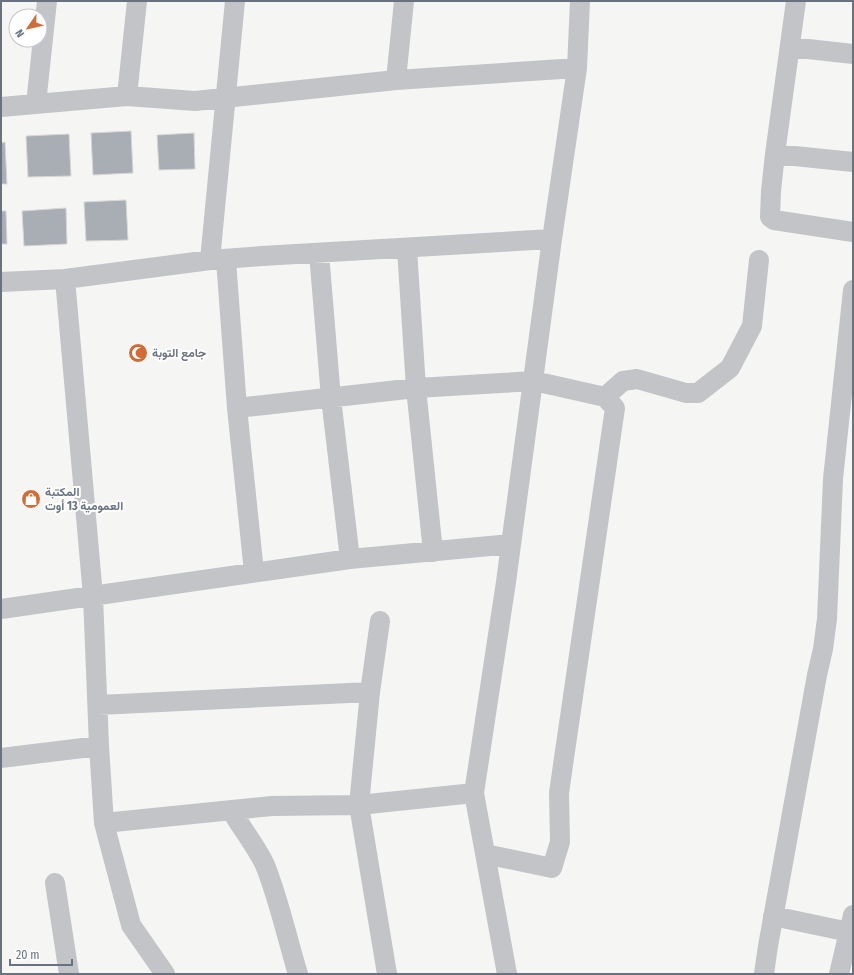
<svg xmlns="http://www.w3.org/2000/svg" width="854" height="975" viewBox="0 0 854 975" font-family="'Fira Sans Condensed',Vazirmatn,sans-serif">
	<style>
		.building { fill: #a8aeb4; stroke: #d7d7d5 }
		.lines { fill: none; stroke-linecap: round; stroke-linejoin: round }
		.street { stroke: #c2c4c8; stroke-width: 20 }
		.labels { text-anchor: middle; stroke-width: 4; stroke-linejoin: round; paint-order: stroke }
		.poi-label { font-size: 12px; font-weight: bold; fill: #687381; stroke: #fff; text-anchor: start }
	</style>
	<rect width="100%" height="100%" fill="#f5f6f3"/>
	<path class="building" d="M 131,131 L 133,173 L 93,175 L 91,133 Z
		M 194,133 L 195,169 L 159,170 L 157,135 Z
		M 69,134 L 71,176 L 28,177 L 26,136 Z
		M 5,142 L 7,184 L 1,184 L 1,143 Z
		M 126,200 L 128,240 L 86,241 L 84,202 Z
		M 66,208 L 67,244 L 24,246 L 22,211 Z
		M 1,211 L 6,211 L 7,244 L 1,244 Z"/>
	<g class="lines">
		<path class="street" d="M 796,1 L 775,154 L 771,191 L 770,217 L 774,220 L 853,232
			M 790,47 L 853,54
			M 396,80 L 404,1
			M 127,96 L 137,1
			M 36,104 L 47,1
			M 1,107 L 127,96 L 195,101 L 396,80 L 577,68
			M 775,154 L 853,162
			M 407,249 L 416,388 L 433,552
			M 319,253 L 331,398 L 350,559
			M 210,260 L 235,1
			M 226,260 L 237,408 L 254,572
			M 65,279 L 93,596 L 99,746 L 104,823 L 131,925 L 165,974
			M 1,282 L 65,279 L 210,260 L 262,256 L 552,239
			M 605,397 L 623,381 L 637,379 L 686,393 L 698,393 L 730,368 L 752,326 L 759,260
			M 237,408 L 416,388 L 534,381 L 605,397 L 615,408 L 563,765 L 559,793 L 560,842 L 552,868 L 485,854
			M 1,609 L 350,559 L 511,544
			M 380,621 L 370,692 L 359,805 L 387,974
			M 98,705 L 370,692
			M 1,758 L 99,746
			M 231,810 C 242,829 256,846 265,865 C 279,900 287,938 298,974
			M 104,823 L 272,806 L 359,805 L 474,793
			M 55,883 L 69,974
			M 773,916 L 849,932
			M 507,974 L 474,793 L 506,582 L 552,239 L 577,68 L 580,1
			M 764,974 L 768,946 L 817,675 L 823,649 L 827,619 L 833,479 L 853,290
			M 839,974 L 853,915"/>
	</g>
	<defs>
		<g id="mosque-disc" transform="scale(1)"><circle r="9.5" fill="#d16c37" stroke="#fff"/><path d="M3.5-4.9A6 6 0 1 0 3.5 4.9A5 5 0 1 1 3.5-4.9Z" fill="#fff"/></g>
		<g id="shop-disc" transform="scale(1)"><circle r="9.5" fill="#d16c37" stroke="#fff"/><path d="M-5-2.5h2.3a2.7 3.5 0 0 1 5.4 0H5L5.5 6h-11ZM-1.5-2.5h3a1.5 2.3 0 0 0-3 0Z" fill="#fff"/></g>
	</defs>
	<g fill-rule="evenodd">
		<use href="#mosque-disc" x="138" y="353"/>
		<use href="#shop-disc" x="31" y="499"/>
	</g>
	<g class="labels">
		<g class="poi-label">
			<text x="152" y="357">جامع التوبة</text>
			<text x="45" y="496">المكتبة<tspan x="45" dy="14">العمومية 13 أوت</tspan></text>
		</g>
	</g>
	<rect width="854" height="975" fill="none" stroke="#687381" stroke-width="4"/>
	<g transform="translate(28 28) rotate(236)"><circle r="19" fill="#ffffff" stroke="#c3c7cd"/>
	<path d="M0-3L7 15L0 10L-7 15Z" fill="#d16c37"/>
	<text y="-6" font-size="11" font-weight="bold" text-anchor="middle" fill="#687381">N</text>
	</g>
	<path d="M10 959v6h62v-6" fill="none" stroke="#687381" stroke-width="2"/>
	<text x="16" y="959" font-size="12" fill="#687381" stroke="#ffffff" stroke-width="3" paint-order="stroke">20 m</text>
</svg>
